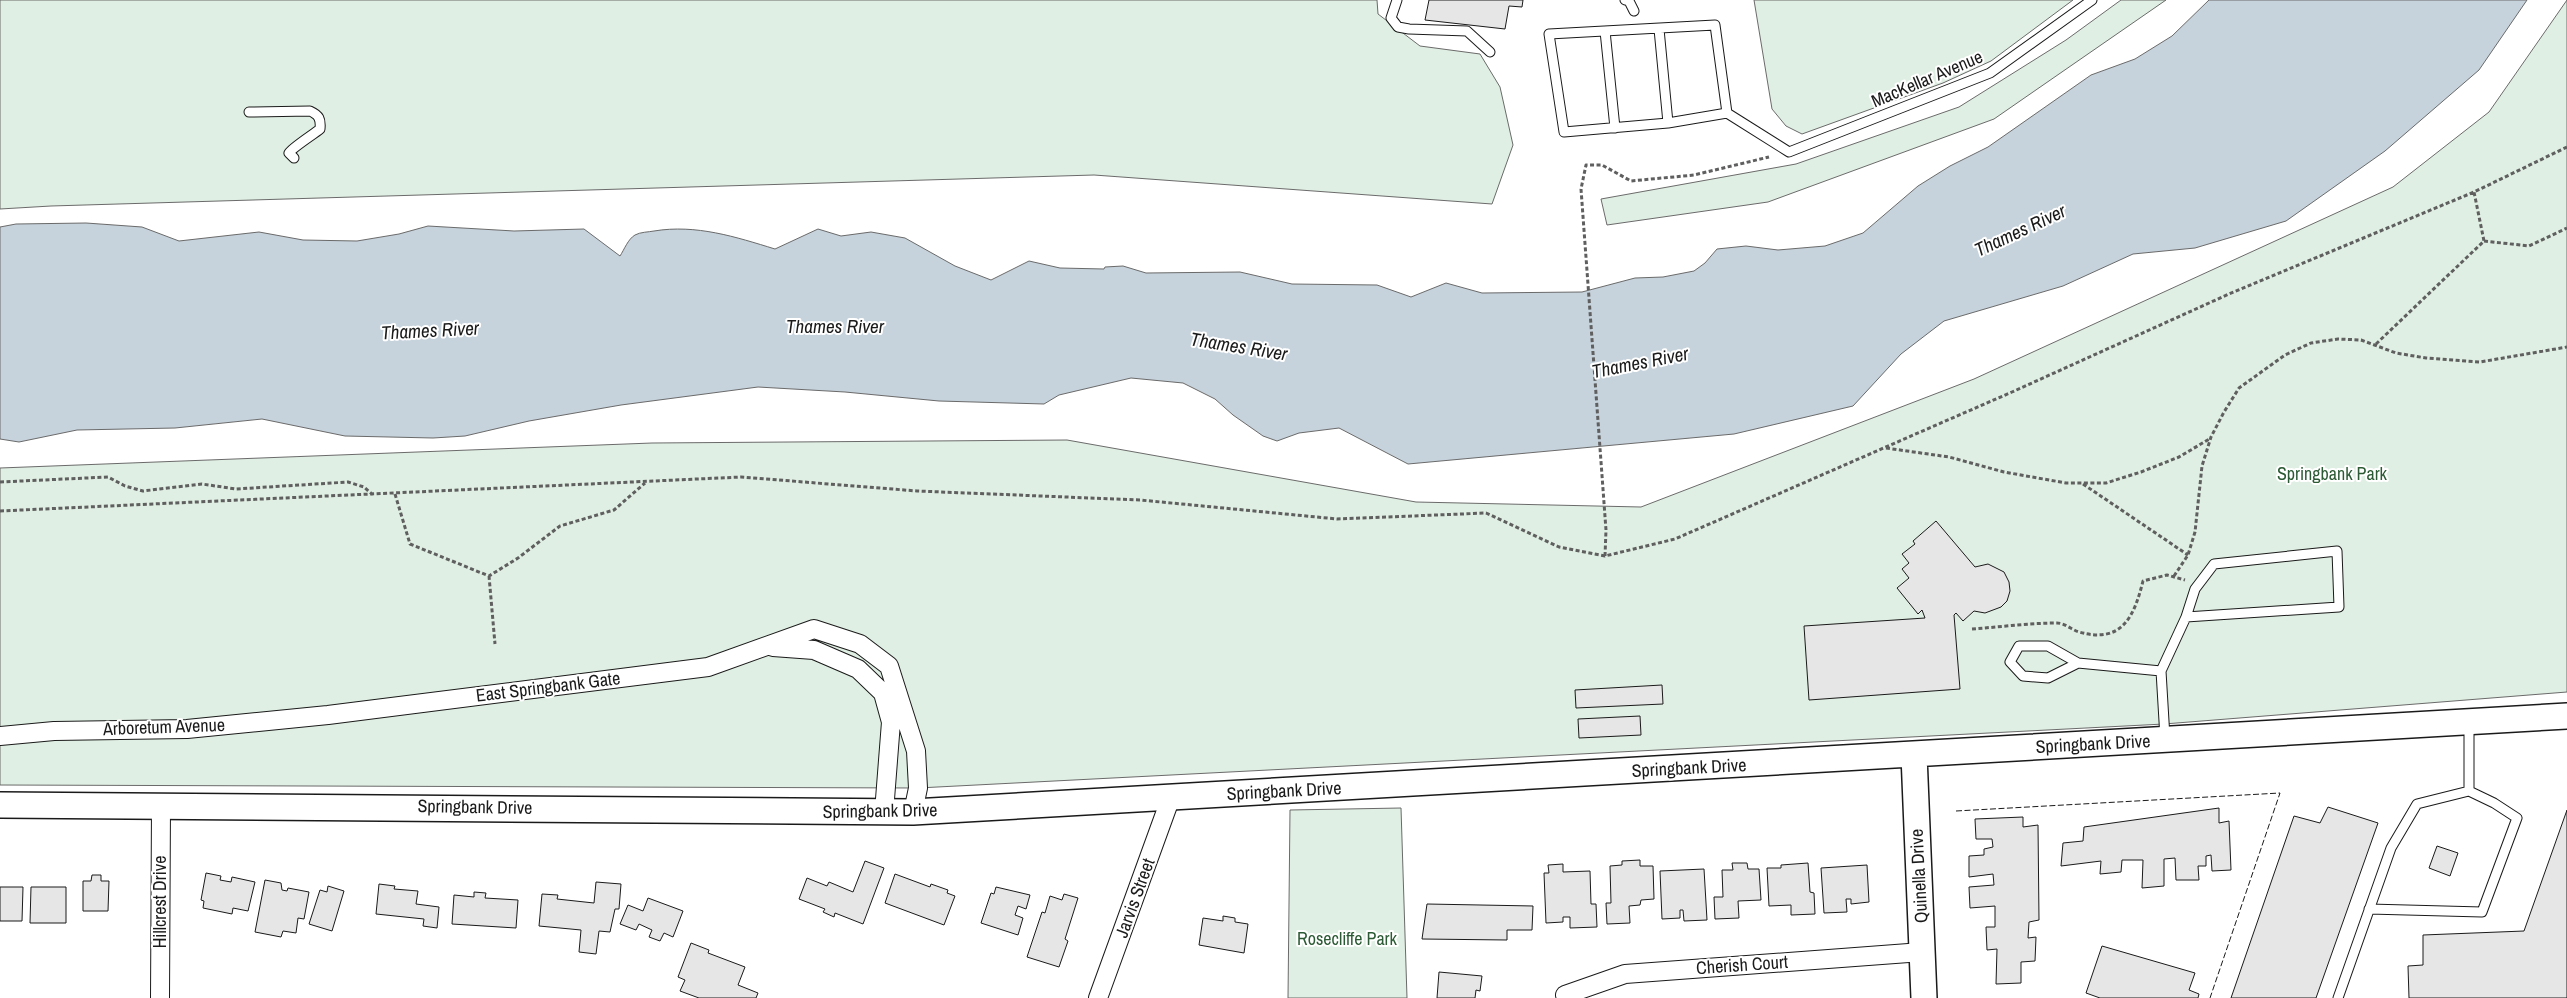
<svg xmlns="http://www.w3.org/2000/svg" width="2567" height="998" viewBox="0 0 2567 998" font-family="'Archivo Narrow',sans-serif">
	<style>
		.green { fill: #e0efe3; stroke: #6a6a6a }
		.water { fill: #c6d2dc; stroke: #6a6a6a }
		.building { fill: #e6e6e6; stroke: #1a1a1a }
		.lines { fill: none; stroke-linecap: round; stroke-linejoin: round }
		.lane-casing { stroke: #1a1a1a; stroke-width: 11 }
		.street-casing { stroke: #1a1a1a; stroke-width: 20 }
		.secondary-casing { stroke: #1a1a1a; stroke-width: 28 }
		.path { stroke: #5f5f5f; stroke-width: 3; stroke-dasharray: 4 2.5; stroke-linecap: butt }
		.lane { stroke: #fff; stroke-width: 9 }
		.street { stroke: #fff; stroke-width: 18 }
		.secondary { stroke: #fff; stroke-width: 25 }
		.fence { stroke: #1a1a1a; stroke-width: 1; stroke-dasharray: 6 2.5; stroke-linecap: butt }
		.labels { text-anchor: middle; stroke-width: 4; stroke-linejoin: round; paint-order: stroke }
		.street-label { font-size: 18px; fill: #1a1a1a; stroke: #fff }
		.park-label { font-size: 18px; fill: #2b5a34; stroke: #fff }
		.water-label { font-size: 19px; font-style: italic; fill: #1a1a1a; stroke: #fff }
	</style>
	<rect width="100%" height="100%" fill="#fff"/>
	<path class="green" d="M 0,0 L 1377,0 L 1378,14 L 1420,46 L 1480,54 L 1500,87 L 1513,145 L 1492,204 L 1094,175 L 51,206 L 0,209 Z
		M 1754,0 L 2073,0 L 1991,61 L 1943,83 L 1802,134 L 1786,126 L 1772,109 Z
		M 2121,0 L 2166,0 L 1994,119 L 1768,202 L 1607,225 L 1601,199 L 1796,164 L 1959,107 L 2066,40 Z
		M 2567,0 L 2567,692 L 2164,724 L 918,788 L 0,785 L 0,468 L 652,443 L 1067,440 L 1416,502 L 1641,507 L 1974,379 L 2393,187 L 2489,112 Z
		M 1401,808 L 1407,998 L 1288,998 L 1290,810 Z"/>
	<path class="water" d="M 2209,0 L 2527,0 L 2479,70 L 2385,151 L 2286,221 L 2195,248 L 2133,254 L 2063,286 L 1944,321 L 1901,354 L 1853,406 L 1734,434 L 1408,464 L 1339,428 L 1299,433 L 1277,441 L 1263,436 L 1233,415 L 1215,399 L 1183,383 L 1131,378 L 1059,395 L 1044,404 L 939,401 L 845,392 L 758,387 L 621,405 L 529,421 L 465,436 L 433,438 L 345,436 L 262,419 L 175,428 L 77,430 L 19,442 L 0,439 L 0,227 L 16,224 L 86,223 L 142,227 L 179,241 L 259,232 L 303,240 L 357,241 L 399,234 L 428,226 L 514,231 L 584,229 L 620,256 C 624,250 628,239 635,235 C 640,232 649,232 654,231 C 696,224 736,237 775,249 L 818,229 L 841,236 L 871,232 L 905,238 L 955,266 L 991,280 L 1029,261 L 1060,268 L 1104,269 L 1105,267 L 1123,266 L 1146,273 L 1240,272 L 1292,284 L 1377,285 L 1411,297 L 1446,283 L 1482,293 L 1582,292 L 1635,278 L 1663,277 L 1694,271 L 1705,263 L 1717,249 L 1746,246 L 1778,250 L 1825,246 L 1863,233 L 1918,186 L 1950,166 L 1988,147 L 2091,75 L 2135,59 L 2172,36 Z"/>
	<path class="building" d="M 1429,0 L 1523,0 L 1522,7 L 1509,6 L 1505,29 L 1425,20 Z
		M 1936,521 L 1975,567 L 1988,564 L 2004,572 L 2009,582 L 2010,591 L 2007,601 L 2001,607 L 1985,613 L 1974,611 L 1963,621 L 1956,613 L 1954,615 L 1960,689 L 1809,700 L 1804,626 L 1925,618 L 1922,610 L 1918,614 L 1897,588 L 1909,578 L 1902,569 L 1909,563 L 1902,554 L 1915,544 L 1913,541 Z
		M 1662,685 L 1663,704 L 1576,708 L 1575,690 Z
		M 1640,716 L 1641,735 L 1579,738 L 1578,719 Z
		M 2328,807 L 2378,823 L 2316,998 L 2231,998 L 2294,816 L 2320,823 Z
		M 2219,808 L 2219,823 L 2229,821 L 2231,870 L 2212,871 L 2211,855 L 2206,856 L 2206,866 L 2198,866 L 2199,880 L 2176,880 L 2175,858 L 2164,859 L 2164,886 L 2142,888 L 2143,860 L 2122,860 L 2121,872 L 2100,874 L 2101,861 L 2061,866 L 2063,843 L 2083,841 L 2084,827 Z
		M 2567,810 L 2567,998 L 2409,998 L 2408,966 L 2423,965 L 2423,935 L 2524,931 Z
		M 2023,817 L 2023,827 L 2038,825 L 2039,920 L 2029,922 L 2028,938 L 2036,937 L 2035,961 L 2021,962 L 2021,983 L 1996,984 L 1997,949 L 1987,950 L 1986,927 L 1995,927 L 1995,906 L 1970,908 L 1969,887 L 1994,885 L 1993,874 L 1969,877 L 1969,856 L 1984,855 L 1984,849 L 1993,847 L 1992,839 L 1976,839 L 1975,819 Z
		M 2437,846 L 2458,853 L 2450,876 L 2429,868 Z
		M 1640,860 L 1640,866 L 1653,866 L 1654,899 L 1641,900 L 1640,905 L 1629,906 L 1630,923 L 1607,924 L 1606,903 L 1611,903 L 1610,866 L 1622,865 L 1622,861 Z
		M 865,861 L 884,868 L 863,924 L 835,913 L 834,917 L 823,912 L 825,909 L 799,899 L 807,878 L 827,886 L 829,882 L 853,892 Z
		M 1732,863 L 1747,863 L 1748,869 L 1759,869 L 1761,900 L 1738,901 L 1739,918 L 1715,919 L 1714,897 L 1723,897 L 1722,870 L 1733,870 Z
		M 1808,863 L 1810,892 L 1814,893 L 1815,914 L 1791,915 L 1791,905 L 1769,906 L 1767,868 L 1781,868 L 1781,865 Z
		M 1563,864 L 1563,872 L 1590,871 L 1591,904 L 1596,904 L 1597,927 L 1570,928 L 1570,917 L 1563,917 L 1563,922 L 1546,923 L 1544,873 L 1549,873 L 1548,865 Z
		M 1867,865 L 1869,902 L 1851,904 L 1851,899 L 1846,899 L 1847,912 L 1824,913 L 1821,868 Z
		M 1704,869 L 1707,920 L 1684,921 L 1683,910 L 1680,910 L 1680,918 L 1662,919 L 1660,871 Z
		M 206,873 L 221,876 L 220,880 L 231,882 L 232,877 L 255,882 L 248,911 L 233,908 L 232,914 L 203,908 L 204,901 L 201,900 Z
		M 895,874 L 930,887 L 931,884 L 948,890 L 947,893 L 955,896 L 944,925 L 885,903 Z
		M 92,875 L 101,875 L 101,881 L 109,881 L 108,911 L 83,911 L 83,881 L 91,881 Z
		M 265,880 L 281,883 L 282,890 L 287,891 L 288,888 L 309,892 L 304,919 L 298,918 L 296,933 L 283,931 L 281,937 L 255,932 Z
		M 596,882 L 621,884 L 619,909 L 615,909 L 610,932 L 599,931 L 596,954 L 579,952 L 581,930 L 539,926 L 542,894 L 558,895 L 557,899 L 594,903 Z
		M 379,884 L 395,886 L 394,889 L 418,891 L 416,904 L 439,907 L 437,928 L 423,926 L 424,919 L 376,914 Z
		M 328,886 L 344,891 L 332,931 L 309,924 L 320,890 L 327,892 Z
		M 0,887 L 23,887 L 22,921 L 0,921 Z
		M 31,887 L 66,887 L 66,923 L 30,923 Z
		M 996,887 L 1030,895 L 1026,909 L 1018,906 L 1015,915 L 1023,918 L 1018,935 L 981,923 L 991,893 L 994,894 Z
		M 474,892 L 486,893 L 485,898 L 518,900 L 516,928 L 452,924 L 454,895 L 474,897 Z
		M 1064,894 L 1078,898 L 1065,939 L 1068,941 L 1059,967 L 1027,957 L 1042,912 L 1045,913 L 1050,896 L 1062,900 Z
		M 648,898 L 683,911 L 673,937 L 664,933 L 660,941 L 649,937 L 652,930 L 639,924 L 636,930 L 620,924 L 628,905 L 643,911 Z
		M 1427,904 L 1533,906 L 1532,930 L 1507,930 L 1507,940 L 1422,939 Z
		M 1223,916 L 1235,918 L 1235,922 L 1248,924 L 1244,953 L 1199,945 L 1203,918 L 1223,921 Z
		M 691,943 L 709,950 L 708,953 L 745,967 L 738,985 L 758,993 L 756,998 L 699,998 L 680,991 L 685,980 L 678,977 Z
		M 2102,946 L 2195,973 L 2189,990 L 2199,994 L 2198,998 L 2100,998 L 2086,993 Z
		M 1439,972 L 1482,976 L 1480,991 L 1476,990 L 1475,998 L 1437,998 Z"/>
	<g class="lines">
		<g class="lane-casing">
			<path id="lane" d="M 1397,0 L 1391,18 L 1398,27 L 1409,29 L 1467,31 L 1490,52
				M 1625,0 L 1629,1 L 1634,11
				M 1659,29 L 1668,123
				M 1605,31 L 1615,128
				M 249,112 L 310,111 C 319,115 321,119 320,129 C 314,134 292,148 289,153 L 294,158
				M 1727,113 L 1668,123 L 1564,132 L 1549,34 L 1715,25 L 1727,113 L 1789,152 L 1990,73 L 2092,0
				M 2078,663 L 2048,678 L 2023,676 L 2010,662 L 2019,646 L 2048,646 L 2078,663 L 2161,671
				M 2165,738 L 2161,671 L 2186,617 L 2339,607 L 2337,551 L 2214,564 L 2195,589 L 2186,617
				M 2369,909 L 2482,912 L 2517,818 L 2494,803 L 2469,791
				M 2338,998 L 2391,848 L 2417,804 L 2469,791 L 2469,722"/>
		</g>
		<g class="street-casing">
			<path id="street" d="M 773,647 L 814,650 L 858,669 L 883,693 L 891,722 L 884,812
				M 0,736 L 54,731 L 187,729 L 328,715 L 708,667 L 814,629 L 860,644 L 889,666 L 916,751 L 918,788 L 913,812
				M 1565,995 L 1625,974 L 1922,952
				M 160,998 L 161,805
				M 1098,998 L 1171,797"/>
		</g>
		<g class="secondary-casing">
			<path id="secondary" d="M 1914,755 L 1924,998
				M 0,805 L 913,812 L 2567,716"/>
		</g>
		<path class="path" d="M 2484,241 L 2529,246 L 2567,228
			M 2376,344 L 2484,241 L 2474,192
			M 1886,448 L 1949,457 L 2004,472 L 2066,483 L 2106,483 L 2141,472 L 2179,457 L 2211,438
			M 0,482 L 108,477 L 125,486 L 143,491 L 202,484 L 236,489 L 348,482 L 364,487 L 373,495
			M 2083,484 L 2188,555
			M 395,494 L 410,544 L 489,576 L 518,558 L 560,526 L 614,510 L 645,483
			M 0,511 L 741,477 L 917,491 L 1140,500 L 1337,519 L 1486,513 L 1559,547 L 1605,556 L 1675,539 L 2012,392 L 2229,294 L 2474,192 L 2567,147
			M 1605,556 L 1606,530 L 1581,189 L 1586,165 L 1602,165 L 1631,181 L 1694,175 L 1769,157
			M 489,576 L 495,644
			M 2174,576 L 2188,555 L 2195,532 L 2202,466 L 2211,437 L 2224,412 L 2239,388 L 2285,355 L 2311,343 L 2338,339 L 2361,340 L 2396,353 L 2426,358 L 2480,362 L 2567,347
			M 1972,629 C 2000,627 2029,623 2057,623 C 2065,623 2072,630 2079,632 C 2122,644 2134,617 2143,581 L 2167,575 L 2185,580"/>
		<use href="#lane" class="lane"/>
		<use href="#street" class="street"/>
		<use href="#secondary" class="secondary"/>
		<path class="fence" d="M 1956,811 L 2280,793 L 2210,998"/>
	</g>
	<g class="labels">
		<g class="street-label">
			<text transform="translate(1927 79) rotate(-23)" y="6">MacKellar Avenue</text>
			<text transform="translate(548 687) rotate(-7)" y="6">East Springbank Gate</text>
			<text transform="translate(164 727) rotate(-2)" y="6">Arboretum Avenue</text>
			<text transform="translate(2093 744) rotate(-3)" y="6">Springbank Drive</text>
			<text transform="translate(1689 768) rotate(-3)" y="6">Springbank Drive</text>
			<text transform="translate(1284 791) rotate(-3)" y="6">Springbank Drive</text>
			<text transform="translate(475 807) rotate(1)" y="6">Springbank Drive</text>
			<text transform="translate(880 811) rotate(-1)" y="6">Springbank Drive</text>
			<text transform="translate(1919 876) rotate(-93)" y="6">Quinella Drive</text>
			<text transform="translate(1135 898) rotate(-70)" y="6">Jarvis Street</text>
			<text transform="translate(160 902) rotate(-90)" y="6">Hillcrest Drive</text>
			<text transform="translate(1742 965) rotate(-4)" y="6">Cherish Court</text>
		</g>
		<g class="park-label">
			<text x="2332" y="480">Springbank Park</text>
			<text x="1347" y="945">Rosecliffe Park</text>
		</g>
		<g class="water-label">
			<text transform="translate(2020 230) rotate(-25)" y="7">Thames River</text>
			<text x="835" y="333">Thames River</text>
			<text transform="translate(430 330) rotate(-3)" y="7">Thames River</text>
			<text transform="translate(1239 346) rotate(9)" y="7">Thames River</text>
			<text transform="translate(1640 362) rotate(-11)" y="7">Thames River</text>
		</g>
	</g>
</svg>
